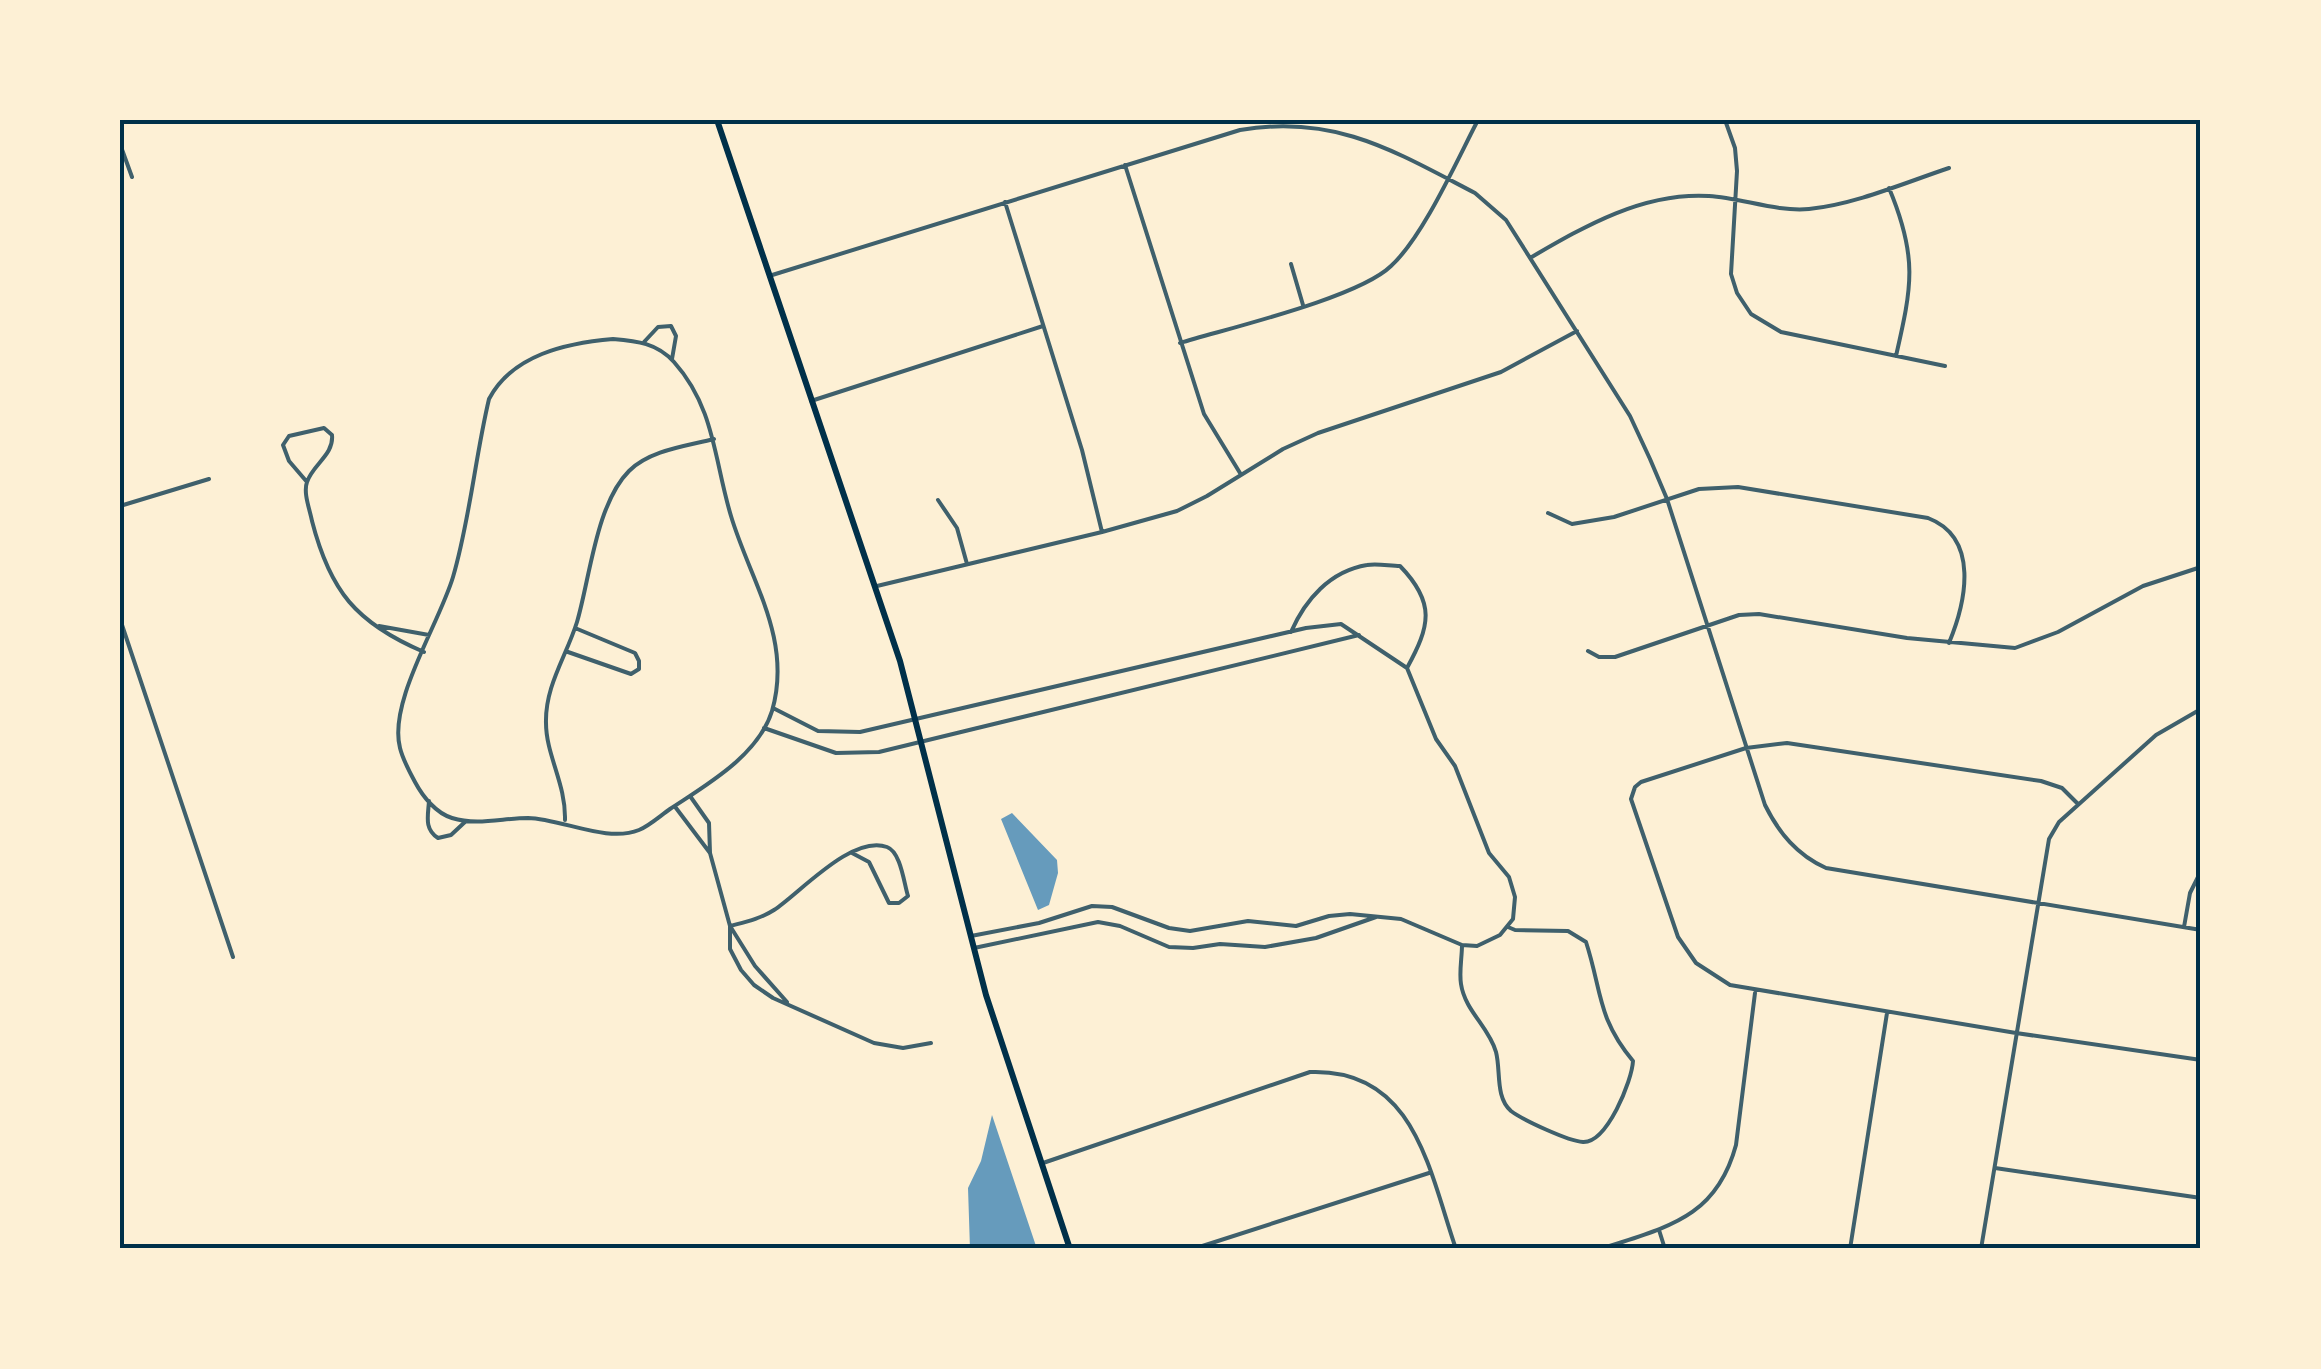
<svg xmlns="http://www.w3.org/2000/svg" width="2321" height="1369" viewBox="0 0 2321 1369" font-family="'Titillium Web',sans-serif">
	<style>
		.water { fill: #669bbc }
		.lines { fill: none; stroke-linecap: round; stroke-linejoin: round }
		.minor { stroke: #3f606c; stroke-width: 4 }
		.secondary { stroke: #003049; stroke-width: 6 }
		.neatline { fill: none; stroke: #003049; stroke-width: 4 }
	</style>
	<rect width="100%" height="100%" fill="#fdf0d5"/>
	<path class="water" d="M 1012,813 L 1057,860 L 1058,873 L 1049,905 L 1038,910 L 1001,819 Z
		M 992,1115 L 1037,1249 L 970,1249 L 968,1188 L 981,1161 Z"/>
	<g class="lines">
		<path class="minor" d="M 1725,120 L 1735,148 L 1737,171 L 1731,274 L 1737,293 L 1751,314 L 1781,332 L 1945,366
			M 120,144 L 132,177
			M 1125,165 L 1204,414 L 1240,473
			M 1889,188 C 1918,257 1912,286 1896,356
			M 1005,202 L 1082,450 L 1102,532
			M 1530,258 C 1585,226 1643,192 1709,196 C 1742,198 1776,212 1809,209 C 1856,204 1904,183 1949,168
			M 1291,264 L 1303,305
			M 769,276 L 1240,130 C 1335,114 1394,151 1475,193 L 1506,220 L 1630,416 L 1650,459 L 1667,499 L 1765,805 C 1779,833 1797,855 1826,868 L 2201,930
			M 613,339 C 637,341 657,343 674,362 C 715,408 714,460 731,516 C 750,580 793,639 772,711 C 758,756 706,785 670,809 C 660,816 649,826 639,830 C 607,843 562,819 528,818 C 503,818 477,826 452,818 C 436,813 423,797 415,782 C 409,771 403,760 400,748 C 388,702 439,624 453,577 C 470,519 475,458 489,399 C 512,355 566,343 613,339 Z
			M 644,342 L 658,327 L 671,326 L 676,336 L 672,359
			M 1180,343 C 1229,328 1358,298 1391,266 C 1423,237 1457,160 1478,120
			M 811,401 L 1043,326
			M 307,482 L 289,461 L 283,445 L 289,436 L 324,428 L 332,435 C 334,455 313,464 307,482 C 303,493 310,510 312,521 C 330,591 356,623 424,652
			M 938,500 L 957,528 L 967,564
			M 120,506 L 209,479
			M 1548,513 L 1572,524 L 1614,517 L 1699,489 L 1738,487 L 1928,518 C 1980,538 1966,602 1949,643
			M 877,586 L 1102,532 L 1177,511 L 1207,496 L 1283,449 L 1318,433 L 1501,372 L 1577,331
			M 120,619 L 233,957
			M 379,626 L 429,635
			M 1291,632 C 1305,600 1330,571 1367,565 C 1377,563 1390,566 1400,566 C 1436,603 1430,626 1407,668
			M 1588,651 L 1599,657 L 1615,657 L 1739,615 L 1759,614 L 1907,638 L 2015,648 L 2058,632 L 2143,586 L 2201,567
			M 568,652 L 631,674 L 639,669 L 639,661 L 635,653 L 575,628
			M 773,708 L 818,731 L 860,732 L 1306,628 L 1341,624 L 1407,668
			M 764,728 L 836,753 L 879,752 L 1359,635
			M 690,796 L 709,823 L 710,853
			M 429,801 C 428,816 424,829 438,838 L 451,835 L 466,821
			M 2078,804 L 2062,788 L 2041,781 L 1787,743 L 1746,748 L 1641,782 L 1635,787 L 1631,799 L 1678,937 L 1696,963 L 1730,985 L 2016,1033 L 2201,1060
			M 676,808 L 710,853 L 730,926 L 730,949 L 741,970 L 754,985 L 773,998 L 874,1043 L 903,1048 L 931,1043
			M 565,820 C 566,784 546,755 546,723 C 545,686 566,657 577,622 C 590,578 596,504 629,471 C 650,450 687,446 714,439
			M 730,926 C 745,922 760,919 774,910 C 799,894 852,834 887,847 C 901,852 904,884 908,896 L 899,903 L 889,903 L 869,862 L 852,853
			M 730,926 L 755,966 L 787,1002
			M 2184,927 L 2190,893 L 2201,871
			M 971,936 L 1039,923 L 1092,906 L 1112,907 L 1169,928 L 1190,931 L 1248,921 L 1296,926 L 1329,916 L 1350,914 L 1401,919 L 1462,945 L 1477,946 L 1500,935 L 1513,919 L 1515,897 L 1509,877 L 1489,853 L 1455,766 L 1436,739 L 1407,668
			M 1462,945 C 1462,957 1459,972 1461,984 C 1465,1011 1489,1027 1496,1052 C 1501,1071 1495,1097 1511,1111 C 1523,1120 1568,1141 1583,1142 C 1607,1143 1632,1081 1633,1061 C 1597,1018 1602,991 1586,942 L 1568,931 L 1515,930 L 1508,927
			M 974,948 L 1098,922 L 1120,926 L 1169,947 L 1193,948 L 1220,944 L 1265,947 L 1316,938 L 1376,917
			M 1043,1163 L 1310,1072 C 1415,1068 1429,1171 1456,1249
			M 1995,1168 L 2201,1198
			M 1659,1230 L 1665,1249
			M 1193,1249 L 1429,1173
			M 1601,1249 C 1666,1227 1716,1219 1736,1145 L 1755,993
			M 1850,1249 L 1887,1013
			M 1981,1249 L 2049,839 L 2059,822 L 2156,735 L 2201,709"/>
		<path class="secondary" d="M 717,120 L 900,661 L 986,995 L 1070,1249"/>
	</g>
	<rect width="2321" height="1369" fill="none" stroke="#fdf0d5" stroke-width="245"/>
	<rect x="122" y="122" width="2076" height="1124" class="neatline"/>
</svg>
